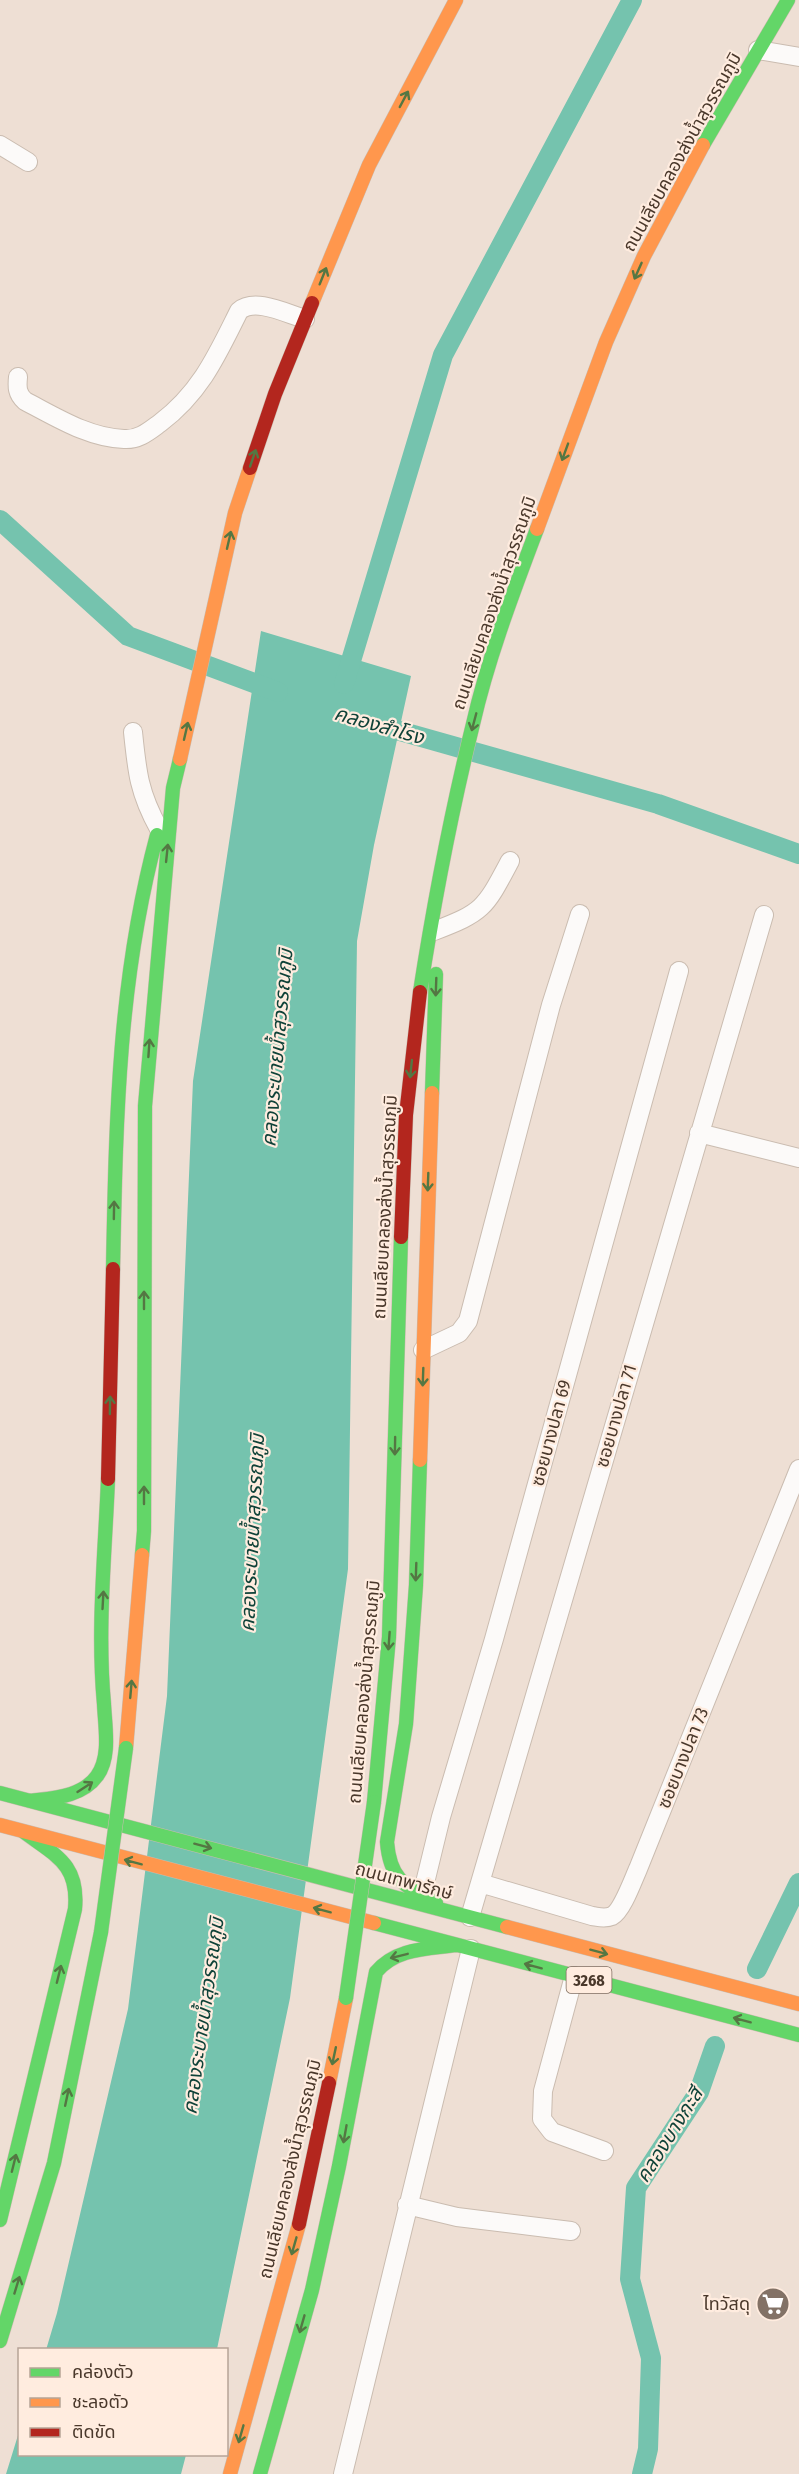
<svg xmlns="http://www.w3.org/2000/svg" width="799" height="2474" viewBox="0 0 799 2474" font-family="'Fira Sans Condensed','Noto Sans Thai',sans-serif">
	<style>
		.water { fill: #75c3ae }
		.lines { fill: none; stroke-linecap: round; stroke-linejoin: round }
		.canal { stroke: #75c3ae; stroke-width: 20 }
		.street-casing { stroke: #cabcb0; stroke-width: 20 }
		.fast-casing { stroke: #cabcb0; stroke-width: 15 }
		.slow-casing { stroke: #cabcb0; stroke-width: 15 }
		.jam-casing { stroke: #cabcb0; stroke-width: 15 }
		.street { stroke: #fcfaf9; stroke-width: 18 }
		.fast { stroke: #63d668; stroke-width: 14 }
		.slow { stroke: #ff974d; stroke-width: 14 }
		.jam { stroke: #b3261e; stroke-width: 14 }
		.fast-bridge-casing { stroke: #cabcb0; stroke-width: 15; stroke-linecap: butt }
		.fast-bridge { stroke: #63d668; stroke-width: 14 }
		.oneway { stroke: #547743 }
		.labels { text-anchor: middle; stroke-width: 4.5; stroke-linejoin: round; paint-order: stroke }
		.shield { fill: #ffecdf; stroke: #806e61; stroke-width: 1.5 }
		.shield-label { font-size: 16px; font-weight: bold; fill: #4a382b }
		.street-label { font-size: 18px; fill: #4a382b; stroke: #ffecdf }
		.poi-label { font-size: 18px; fill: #4a382b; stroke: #ffecdf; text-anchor: end }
		.water-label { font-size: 20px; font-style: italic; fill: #0f4238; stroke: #ffecdf }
	</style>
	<rect width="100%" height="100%" fill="#eedfd4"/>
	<path class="water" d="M 261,631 L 411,676 L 374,845 L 357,941 L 348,1569 L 290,1998 L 217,2349 L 46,2350 L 57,2313 L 128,2009 L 167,1696 L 193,1081 Z
		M 19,2432 L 20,2454 L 186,2455 L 181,2474 L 6,2474 Z"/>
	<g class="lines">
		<path class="canal" d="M 0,520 L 128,636 L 278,692
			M 344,684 L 443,355 L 632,0
			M 375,724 L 658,804 L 799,854
			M 757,1969 L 799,1883
			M 642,2474 L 648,2449 L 651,2358 L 630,2279 L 636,2188 L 699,2092 L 715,2046"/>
		<g class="street-casing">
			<path id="street" d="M 758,50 L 799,57
				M 0,145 L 28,162
				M 18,377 C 17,387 17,394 25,401 C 56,417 89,438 124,439 C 139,440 149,431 160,423 C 201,392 217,355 239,311 C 255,297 287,314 305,319
				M 133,732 C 137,772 139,793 159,829
				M 434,931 C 484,912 485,908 510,861
				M 699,1133 L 799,1158
				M 423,1350 L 459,1333 L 468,1321 L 551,1005 L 580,914
				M 480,1883 L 592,1916 C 599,1917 605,1919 612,1916 C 622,1911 633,1880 638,1869 L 799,1469
				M 422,1895 L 441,1817 L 494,1639 L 679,971
				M 470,1917 L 764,915
				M 574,1976 L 543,2091 L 542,2119 L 552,2132 L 604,2151
				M 407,2205 L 457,2217 L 571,2231
				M 343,2474 L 471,1949"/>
		</g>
		<g class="fast-casing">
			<path id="fast" d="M 703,145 L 788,0
				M 420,992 C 434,902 451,813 473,724 C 488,658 513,593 537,529
				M 432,1093 L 436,974
				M 113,1269 C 116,1120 118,980 157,835
				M 420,1460 L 416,1585 L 406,1724 L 387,1842 C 390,1880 405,1886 436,1903
				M 142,1555 L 144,1531 L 145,1106 L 173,788 L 180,759
				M 0,1793 L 507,1927
				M 30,1801 C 53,1798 82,1797 97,1776 C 111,1757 105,1727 104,1704 C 97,1630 105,1554 108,1479
				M 374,1802 L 389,1637 L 401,1237
				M 374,1923 L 799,2035
				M 0,2220 L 75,1909 C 79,1864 56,1856 24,1832
				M 0,2341 L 54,2163 L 101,1932
				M 260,2474 L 312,2290 L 339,2166 L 376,1972 C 396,1948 427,1949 456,1945"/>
		</g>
		<g class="slow-casing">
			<path id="slow" d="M 312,303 L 369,165 L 456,0
				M 537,529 L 606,342 L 644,256 L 703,145
				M 180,759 L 235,513 L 250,468
				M 420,1460 L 432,1093
				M 126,1748 L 142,1555
				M 0,1825 L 374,1923
				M 507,1927 L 799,2004
				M 329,2083 L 346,1998
				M 230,2474 L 299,2224"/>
		</g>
		<g class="jam-casing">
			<path id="jam" d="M 250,468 L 275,394 L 312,303
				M 401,1237 L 406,1115 L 420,992
				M 108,1479 L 113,1269
				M 299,2224 L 329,2083"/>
		</g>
		<use href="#street" class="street"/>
		<use href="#fast" class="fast"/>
		<use href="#slow" class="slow"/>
		<use href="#jam" class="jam"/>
		<g class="fast-bridge-casing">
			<path id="fast-bridge" d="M 101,1932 L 126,1748
				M 346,1998 L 374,1802"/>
		</g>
		<use href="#fast-bridge" class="fast-bridge"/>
	</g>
	<defs><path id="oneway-shaft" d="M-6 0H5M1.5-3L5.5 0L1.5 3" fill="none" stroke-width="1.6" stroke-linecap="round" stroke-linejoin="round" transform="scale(1.5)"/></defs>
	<g class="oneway">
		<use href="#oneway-shaft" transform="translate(404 99) rotate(-62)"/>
		<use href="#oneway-shaft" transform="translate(638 271) rotate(114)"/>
		<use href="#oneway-shaft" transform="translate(323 276) rotate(-68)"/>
		<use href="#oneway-shaft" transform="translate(565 452) rotate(110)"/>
		<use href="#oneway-shaft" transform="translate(253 458) rotate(-71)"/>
		<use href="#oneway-shaft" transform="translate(229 540) rotate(-77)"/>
		<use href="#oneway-shaft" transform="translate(474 722) rotate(105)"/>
		<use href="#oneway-shaft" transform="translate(186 731) rotate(-77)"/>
		<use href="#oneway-shaft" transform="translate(167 853) rotate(-84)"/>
		<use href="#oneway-shaft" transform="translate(436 987) rotate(92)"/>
		<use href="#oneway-shaft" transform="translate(149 1048) rotate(-86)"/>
		<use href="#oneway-shaft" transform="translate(411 1069) rotate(96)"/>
		<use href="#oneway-shaft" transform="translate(428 1182) rotate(92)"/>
		<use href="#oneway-shaft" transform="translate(114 1210) rotate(-89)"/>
		<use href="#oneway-shaft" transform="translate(144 1300) rotate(-90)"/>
		<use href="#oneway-shaft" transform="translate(423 1377) rotate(92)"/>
		<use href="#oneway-shaft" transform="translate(110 1405) rotate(-89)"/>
		<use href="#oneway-shaft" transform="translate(395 1446) rotate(91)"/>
		<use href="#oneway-shaft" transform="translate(144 1495) rotate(-90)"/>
		<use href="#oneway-shaft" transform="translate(416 1572) rotate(92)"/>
		<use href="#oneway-shaft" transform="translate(103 1600) rotate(-87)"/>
		<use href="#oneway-shaft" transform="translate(389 1641) rotate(94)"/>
		<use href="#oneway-shaft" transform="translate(131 1689) rotate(-85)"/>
		<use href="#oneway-shaft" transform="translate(85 1787) rotate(-33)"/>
		<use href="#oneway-shaft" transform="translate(203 1846) rotate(15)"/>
		<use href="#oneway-shaft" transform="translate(133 1862) rotate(-165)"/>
		<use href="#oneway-shaft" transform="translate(322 1910) rotate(-165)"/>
		<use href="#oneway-shaft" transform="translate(599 1952) rotate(15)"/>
		<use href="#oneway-shaft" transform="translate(399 1956) rotate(166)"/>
		<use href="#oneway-shaft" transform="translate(533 1966) rotate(-165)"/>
		<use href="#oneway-shaft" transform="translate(59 1974) rotate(-76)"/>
		<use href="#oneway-shaft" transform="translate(742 2020) rotate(-165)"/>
		<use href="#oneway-shaft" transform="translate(334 2056) rotate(102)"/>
		<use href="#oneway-shaft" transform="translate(67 2097) rotate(-78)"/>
		<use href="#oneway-shaft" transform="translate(345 2134) rotate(100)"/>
		<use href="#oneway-shaft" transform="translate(14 2163) rotate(-76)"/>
		<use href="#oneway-shaft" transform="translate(294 2246) rotate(106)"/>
		<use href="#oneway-shaft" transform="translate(17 2285) rotate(-73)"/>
		<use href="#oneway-shaft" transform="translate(302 2324) rotate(106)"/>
		<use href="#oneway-shaft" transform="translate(241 2434) rotate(106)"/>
	</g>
	<defs>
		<g id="supermarket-disc" transform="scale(1.725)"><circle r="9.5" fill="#837266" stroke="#ffecdf"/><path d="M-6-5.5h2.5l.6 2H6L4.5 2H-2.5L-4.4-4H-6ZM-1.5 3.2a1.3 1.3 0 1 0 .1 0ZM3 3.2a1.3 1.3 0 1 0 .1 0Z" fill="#fff"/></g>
	</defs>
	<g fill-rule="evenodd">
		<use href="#supermarket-disc" x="773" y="2304"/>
	</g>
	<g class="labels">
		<rect class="shield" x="566.5" y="1967" width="45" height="26" rx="4.5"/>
		<g class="shield-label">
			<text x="589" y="1986">3268</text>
		</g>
		<g class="street-label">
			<text transform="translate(682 152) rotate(-61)" y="6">ถนนเลียบคลองส่งน้ำสุวรรณภูมิ</text>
			<text transform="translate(494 603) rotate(-71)" y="6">ถนนเลียบคลองส่งน้ำสุวรรณภูมิ</text>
			<text transform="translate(385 1207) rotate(-87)" y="6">ถนนเลียบคลองส่งน้ำสุวรรณภูมิ</text>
			<text transform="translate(616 1416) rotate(-74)" y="6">ซอยบางปลา 71</text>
			<text transform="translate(551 1433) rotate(-75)" y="6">ซอยบางปลา 69</text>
			<text transform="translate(364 1692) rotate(-85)" y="6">ถนนเลียบคลองส่งน้ำสุวรรณภูมิ</text>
			<text transform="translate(683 1758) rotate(-68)" y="6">ซอยบางปลา 73</text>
			<text transform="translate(404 1881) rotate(15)" y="6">ถนนเทพารักษ์</text>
			<text transform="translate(290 2169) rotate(-77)" y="6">ถนนเลียบคลองส่งน้ำสุวรรณภูมิ</text>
		</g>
		<g class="poi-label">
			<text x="750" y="2310">ไทวัสดุ</text>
		</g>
		<g class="water-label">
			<text transform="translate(379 725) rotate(16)" y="7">คลองสำโรง</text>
			<text transform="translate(277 1048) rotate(-85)" y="7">คลองระบายน้ำสุวรรณภูมิ</text>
			<text transform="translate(252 1533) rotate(-87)" y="7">คลองระบายน้ำสุวรรณภูมิ</text>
			<text transform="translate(203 2016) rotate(-82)" y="7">คลองระบายน้ำสุวรรณภูมิ</text>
			<text transform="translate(669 2135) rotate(-58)" y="7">คลองบางกะสี</text>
		</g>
	</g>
	<rect x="18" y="2348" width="210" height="108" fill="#ffecdf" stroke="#b7a497" stroke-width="1.5"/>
	<rect x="30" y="2368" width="30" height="9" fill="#63d668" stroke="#b7a497" stroke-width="1.5"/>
	<text x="72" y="2378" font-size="18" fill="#4a382b">คล่องตัว</text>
	<rect x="30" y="2398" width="30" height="9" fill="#ff974d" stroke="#b7a497" stroke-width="1.5"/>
	<text x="72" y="2408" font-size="18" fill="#4a382b">ชะลอตัว</text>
	<rect x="30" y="2428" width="30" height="9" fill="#b3261e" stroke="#b7a497" stroke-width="1.5"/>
	<text x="72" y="2438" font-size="18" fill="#4a382b">ติดขัด</text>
</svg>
